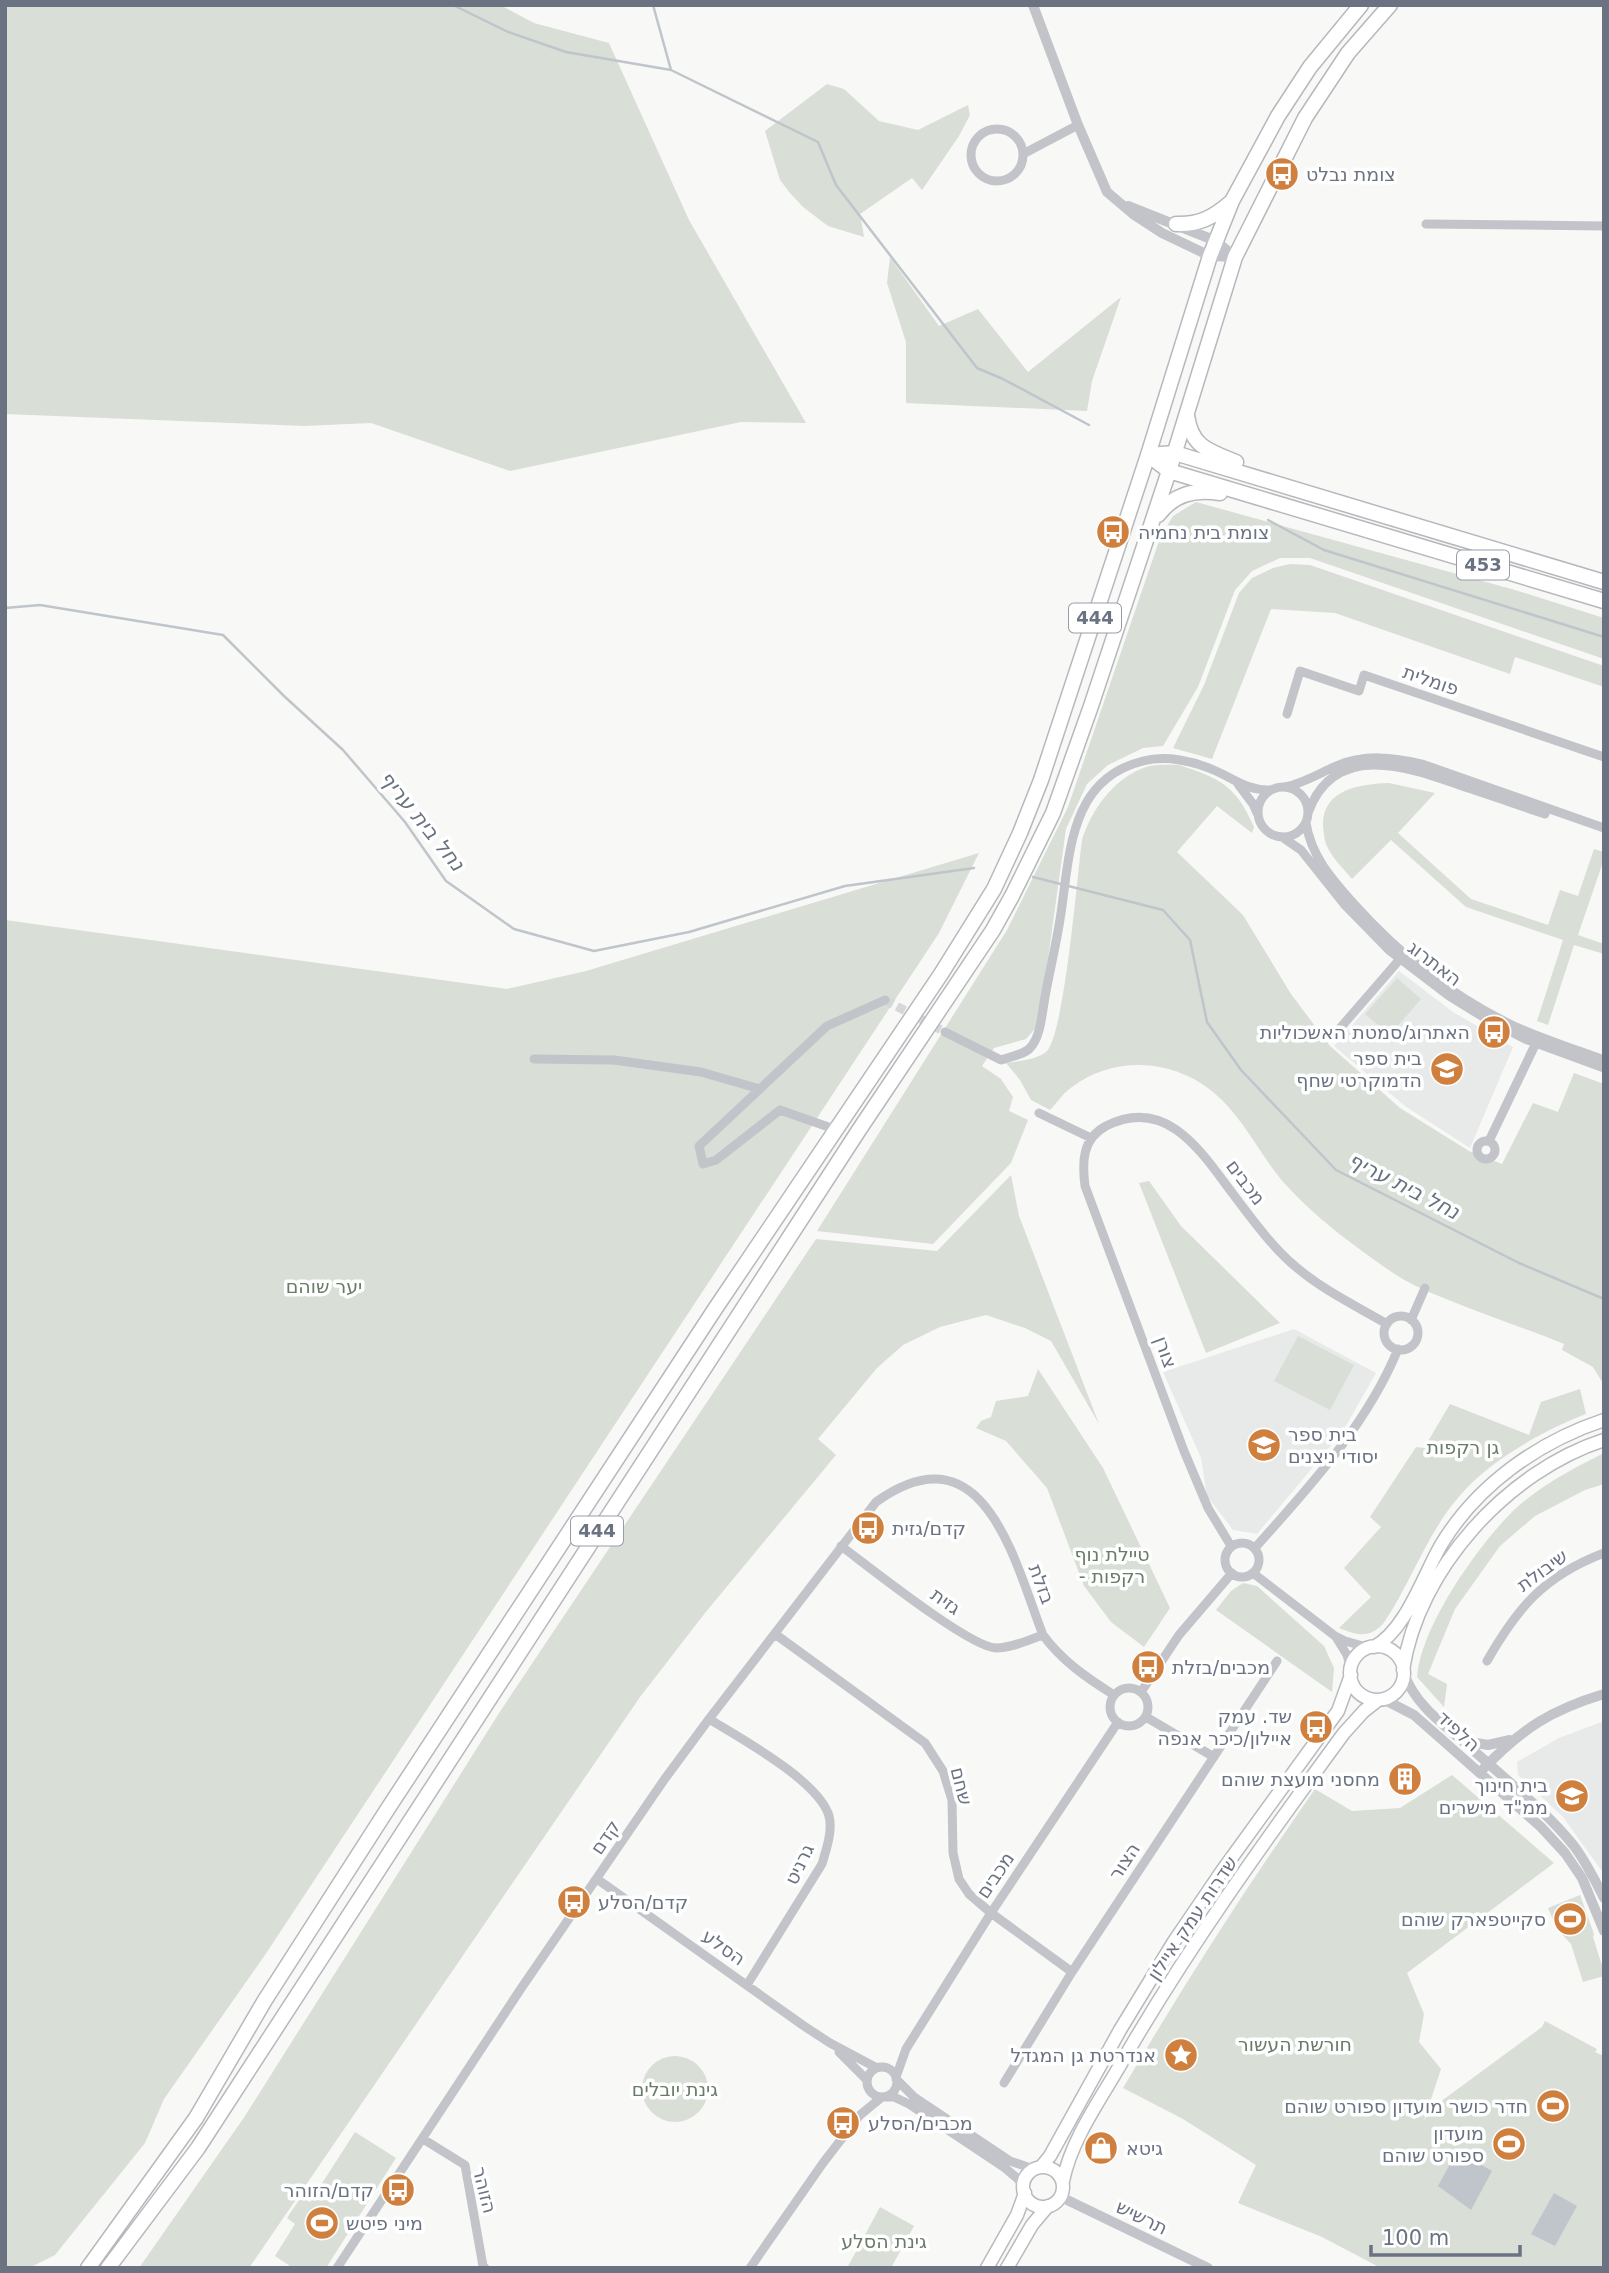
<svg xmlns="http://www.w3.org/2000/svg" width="1609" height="2273" viewBox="0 0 1609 2273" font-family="'DejaVu Sans',Heebo,sans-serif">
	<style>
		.built { fill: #e8e9e9 }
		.green { fill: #d9ded7 }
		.water { fill: #bfc5cb }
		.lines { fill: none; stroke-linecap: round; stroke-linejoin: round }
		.stream { stroke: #bfc5cb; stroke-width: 2.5 }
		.minor-tunnel { stroke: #d5d7d9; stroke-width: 9; stroke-dasharray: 9 4.5; stroke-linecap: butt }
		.secondary-casing { stroke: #b7babf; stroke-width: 15 }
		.primary-casing { stroke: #b6b8bd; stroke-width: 17 }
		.minor { stroke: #c2c4c9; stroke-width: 9 }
		.tertiary { stroke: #c2c4c9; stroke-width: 10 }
		.secondary { stroke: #fff; stroke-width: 12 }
		.primary { stroke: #fff; stroke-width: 14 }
		.labels { text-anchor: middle; stroke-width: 7; stroke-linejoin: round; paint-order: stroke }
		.shield { fill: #fff; stroke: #979da8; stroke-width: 2 }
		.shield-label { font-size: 18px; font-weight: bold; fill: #6b7383 }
		.poi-label { font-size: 19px; fill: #6b7383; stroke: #fff; text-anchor: end }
		.street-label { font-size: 19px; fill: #6b7383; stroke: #fff }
		.park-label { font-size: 19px; fill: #697b69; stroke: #fff }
		.water-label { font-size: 21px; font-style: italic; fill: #67737f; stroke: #fff }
	</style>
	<rect width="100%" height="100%" fill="#f8f8f6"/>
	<path class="built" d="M 1399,971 L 1453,1012 L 1513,1047 L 1470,1148 L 1405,1106 L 1334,1046 Z
		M 1294,1329 L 1376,1373 L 1343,1431 L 1257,1534 L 1233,1530 L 1207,1496 L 1201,1458 L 1163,1372 Z
		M 1604,1721 L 1604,1874 L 1563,1817 L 1518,1775 L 1517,1762 L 1559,1738 Z"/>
	<path class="green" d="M 5,5 L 500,5 L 534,23 L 609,43 L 689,220 L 806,423 L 741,422 L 510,471 L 371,423 L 304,426 L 5,414 Z
		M 827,84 L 844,89 L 879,121 L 918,130 L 968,105 L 970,115 L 959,136 L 922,190 L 912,178 L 860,214 L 864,237 L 828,226 L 803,207 L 790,193 L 780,180 L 765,131 Z
		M 890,257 L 939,326 L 978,309 L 1028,372 L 1121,297 L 1092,381 L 1087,411 L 906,403 L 906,342 L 887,283 Z
		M 1196,502 L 1515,590 L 1604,618 L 1604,659 L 1310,558 L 1280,558 L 1252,571 L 1235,590 L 1198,687 L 1163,746 L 1143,748 L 1108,765 L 1087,784 L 1066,829 L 1039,1024 L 1026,1039 L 994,1048 L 982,1066 L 1001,1079 L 1013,1097 L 1009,1111 L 1028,1120 L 1011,1163 L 933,1244 L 817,1231 L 1007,930 L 1068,807 L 1160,538 L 1173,516 Z
		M 1290,564 L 1310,565 L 1604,666 L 1604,687 L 1515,657 L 1510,674 L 1335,613 L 1271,609 L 1212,759 L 1173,748 L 1204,685 L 1239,593 L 1252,578 L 1273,568 Z
		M 1179,765 C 1220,778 1236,786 1254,827 L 1252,833 L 1217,806 L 1177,852 L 1243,915 L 1291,994 L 1330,1046 L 1400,1108 L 1469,1151 L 1502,1164 L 1533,1103 L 1558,1112 L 1574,1073 L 1604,1084 L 1604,1385 L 1593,1367 L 1562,1350 L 1564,1344 C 1517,1325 1467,1309 1420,1288 C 1398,1278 1377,1262 1358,1248 C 1332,1229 1307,1208 1286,1185 C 1262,1158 1247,1125 1222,1100 C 1181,1059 1117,1053 1072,1087 C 1063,1093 1057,1103 1050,1110 L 1031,1100 L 1020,1080 L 1006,1063 C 1017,1061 1038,1060 1047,1051 C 1065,1030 1077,876 1082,840 C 1091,810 1115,777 1146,767 C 1156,764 1168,765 1179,765 Z
		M 1389,783 L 1435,793 L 1398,833 L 1471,899 L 1548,925 L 1560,890 L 1578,896 L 1594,849 L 1604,852 L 1604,859 L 1578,935 L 1604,944 L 1604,954 L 1574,945 L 1548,1025 L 1537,1021 L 1563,940 L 1466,907 L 1391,840 L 1352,879 C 1344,869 1333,859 1328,848 C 1324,842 1324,833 1323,826 C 1322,789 1360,784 1389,783 Z
		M 979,853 L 939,933 L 265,1955 L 164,2099 L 145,2143 L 55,2255 L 29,2268 L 5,2268 L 5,920 L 507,989 L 586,971 Z
		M 1397,978 L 1421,999 L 1390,1035 L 1365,1014 Z
		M 1011,1175 L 1019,1216 L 1099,1424 L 1051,1341 L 1025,1328 L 986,1315 L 940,1327 L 903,1345 L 877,1368 L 818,1439 L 836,1455 L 705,1613 L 640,1697 L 249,2268 L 139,2268 L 245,2116 L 501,1710 L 816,1239 L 937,1251 Z
		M 1149,1181 L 1181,1226 L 1280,1323 L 1206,1353 L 1139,1183 Z
		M 1298,1336 L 1354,1365 L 1330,1410 L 1274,1381 Z
		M 1038,1369 L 1103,1468 L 1170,1608 L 1144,1647 L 1111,1622 L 1084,1586 L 1047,1488 L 1006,1441 L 976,1428 L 981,1421 L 991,1417 L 996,1401 L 1028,1396 Z
		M 1580,1389 L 1586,1414 C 1546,1429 1493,1459 1464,1491 C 1428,1529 1412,1582 1383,1624 C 1368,1639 1357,1635 1339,1628 L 1371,1597 L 1344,1568 L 1381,1527 L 1370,1517 L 1416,1447 L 1424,1448 L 1450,1404 L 1529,1435 L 1541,1402 Z
		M 1604,1453 L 1604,1484 L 1585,1490 L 1535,1516 L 1500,1546 L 1455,1609 L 1428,1674 L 1447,1684 L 1444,1707 L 1417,1677 C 1421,1626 1477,1547 1513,1511 C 1538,1487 1574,1468 1604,1453 Z
		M 1243,1583 L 1257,1586 L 1324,1646 L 1334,1668 L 1332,1692 L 1216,1610 L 1231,1591 Z
		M 1452,1775 L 1554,1863 L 1407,1973 L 1424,2014 L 1419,2042 L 1441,2069 L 1424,2120 L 1436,2105 L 1542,2027 L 1545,2021 L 1597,2049 L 1595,2052 L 1604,2056 L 1603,2268 L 1381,2268 L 1322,2237 L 1238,2203 L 1256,2165 L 1183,2119 L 1123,2088 C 1183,1986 1247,1886 1315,1789 L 1352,1811 L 1400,1808 Z
		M 1580,1895 L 1594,1934 L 1593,1937 L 1604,1972 L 1604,1976 L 1583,1982 L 1571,1944 L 1557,1929 L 1548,1908 Z
		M642 2089a33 33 0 1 1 66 0a33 33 0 1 1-66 0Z
		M 355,2132 L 396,2158 L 326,2268 L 293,2268 L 275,2256 L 295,2224 L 287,2218 L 301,2197 L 310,2202 Z
		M 880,2207 L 914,2226 L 891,2268 L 847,2268 Z"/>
	<path class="water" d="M 1457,2151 L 1492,2171 L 1471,2210 L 1438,2186 Z
		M 1554,2193 L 1577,2206 L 1555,2246 L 1531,2234 Z"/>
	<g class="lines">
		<path class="stream" d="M 453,5 L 508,32 L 566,52 L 671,70 L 818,142 L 836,185 L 977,368 L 1003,379 L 1089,425
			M 653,5 L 671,70
			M 1268,520 L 1324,550 L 1604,637
			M 5,608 L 40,605 L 223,635 L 284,696 L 343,750 L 405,822 L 446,881 L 514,929 L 594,951 L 689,932 L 845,886 L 974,868
			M 1033,877 L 1163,910 L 1190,940 L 1207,1022 L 1241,1070 L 1336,1170 L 1519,1263 L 1604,1299"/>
		<path class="minor-tunnel" d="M 885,1000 L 945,1032"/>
		<g class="secondary-casing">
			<path id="secondary" d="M1350 1673a27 27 0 1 1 54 0a27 27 0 1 1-54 0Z
				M 1374,1647 C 1406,1630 1423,1576 1441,1545 C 1477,1485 1538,1442 1604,1420
				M 1403,1670 C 1418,1569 1508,1471 1604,1440
				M1023 2187a20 20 0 1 1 40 0a20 20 0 1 1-40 0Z
				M 1041,2167 L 1050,2156 L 1120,2030 L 1173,1943 L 1222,1871 L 1338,1711 L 1351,1675
				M 1063,2181 C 1071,2141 1098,2103 1119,2067 C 1186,1950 1264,1842 1344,1733 L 1364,1711 L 1378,1700
				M 987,2268 L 1017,2215 L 1025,2193
				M 1007,2268 L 1032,2225 L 1048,2206"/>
		</g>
		<g class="primary-casing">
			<path id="primary" d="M 1176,224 C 1199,225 1214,217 1231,202
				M 1187,415 C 1191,447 1209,451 1236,462
				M 1148,455 L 1169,471 L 1604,601
				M 1148,455 L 1175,453 L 1188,457 L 1604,582
				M 1158,515 C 1174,494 1194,489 1220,493
				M 88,2268 L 196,2118 L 265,2000 L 387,1810 L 715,1309 L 941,974 L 994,889 L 1020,833 L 1041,780 L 1148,455 L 1210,256 L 1232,201 L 1278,116 L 1310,67 L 1361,5
				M 108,2268 L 198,2148 L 859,1130 L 993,930 L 1012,896 L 1053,813 L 1091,706 L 1169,471 L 1235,257 L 1305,118 L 1348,53 L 1390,5"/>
		</g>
		<path class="minor" d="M971 155a26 26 0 1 1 52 0a26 26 0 1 1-52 0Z
			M 1023,154 L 1078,125
			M 1426,224 L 1604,226
			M 1287,714 L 1300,671 L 1359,691 L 1364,675 L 1604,757
			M 1238,784 L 1253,804 L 1257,813
			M1258 812a25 25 0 1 1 50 0a25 25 0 1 1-50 0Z
			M 1285,787 C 1304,783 1318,774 1336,766 C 1364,754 1393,757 1422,764 L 1604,828
			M 1308,813 C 1334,740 1408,767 1462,786 C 1490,795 1518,805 1545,814
			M 1306,823 C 1311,856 1332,879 1354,904 C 1399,954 1453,997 1514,1026 C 1543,1039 1574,1049 1604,1060
			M 1282,837 L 1301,850 L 1344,904 L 1390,951 L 1449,996 L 1488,1020 L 1525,1039 L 1604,1068
			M 945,1032 L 1001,1060 C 1010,1057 1025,1054 1030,1048 C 1041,1037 1042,1012 1045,997 C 1050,969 1057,941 1061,913 C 1070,852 1070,779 1143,761 C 1166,755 1194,761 1216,771 C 1234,779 1249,791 1270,790
			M 1335,1034 L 1400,959
			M 534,1059 L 614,1060 L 701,1072 L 760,1089
			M 1039,1113 L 1091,1138
			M 837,1130 L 780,1110 L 716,1160 L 703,1164 L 699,1146 L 827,1026 L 885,1000
			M 1489,1141 L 1536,1043
			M1477 1150a9 9 0 1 1 18 0a9 9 0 1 1-18 0Z
			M1384 1333a17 17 0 1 1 34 0a17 17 0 1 1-34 0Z
			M 1411,1320 L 1425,1288
			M1225 1560a17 17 0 1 1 34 0a17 17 0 1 1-34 0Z
			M 841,1546 C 868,1566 969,1647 996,1648 C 1012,1648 1028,1640 1043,1635
			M 1231,1546 L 1208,1508 L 1184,1451 L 1085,1186 C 1082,1162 1082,1139 1106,1126 C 1167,1095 1202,1153 1233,1194 C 1252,1219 1272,1247 1296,1267 C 1323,1290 1356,1306 1387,1324
			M 1255,1548 C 1309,1487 1367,1425 1398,1349
			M 1253,1573 L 1335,1636 L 1345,1641 L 1370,1648
			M 775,1634 L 925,1743 L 943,1771 L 952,1800 L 953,1853 L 959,1879 L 969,1894 L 991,1913 L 1072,1972
			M 1336,1637 L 1347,1655 L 1351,1669
			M 1487,1661 C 1518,1607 1544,1576 1604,1553
			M1110 1707a19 19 0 1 1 38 0a19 19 0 1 1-38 0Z
			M 1141,1692 L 1179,1635 L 1232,1573
			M 1146,1717 L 1214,1757
			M 709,1719 C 740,1738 819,1781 829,1816 C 833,1831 826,1850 822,1864 L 747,1985
			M 597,1879 L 804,2026 L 830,2043 L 877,2068
			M 839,2052 L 867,2080
			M867 2082a15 15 0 1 1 30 0a15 15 0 1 1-30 0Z
			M 896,2077 L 906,2049 L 991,1913 L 1118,1722
			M 896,2079 L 914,2097 L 1010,2161 L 1034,2169
			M 1004,2083 L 1072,1972 L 1277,1661
			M 885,2097 L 894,2097 L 909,2104 L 1005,2168 L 1018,2179 L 1023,2187
			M 423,2139 L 465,2165 L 483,2266 L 485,2268
			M 337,2268 L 520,1990 L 664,1780 L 709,1719 L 876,1502 C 984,1425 1014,1560 1043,1635 C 1062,1661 1087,1678 1114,1695
			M 750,2268 L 823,2163 L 860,2115 L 882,2097"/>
		<path class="tertiary" d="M 1033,5 L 1078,125 L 1107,192 L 1133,214 L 1162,233 L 1210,256 L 1235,257
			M 1128,206 L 1216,241 L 1235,257
			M 1404,1673 C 1415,1706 1447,1727 1472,1749 C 1506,1780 1545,1810 1574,1846 C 1586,1862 1595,1880 1604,1898
			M 1383,1699 L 1414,1715 L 1541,1827 L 1565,1853 L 1582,1878 L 1604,1931
			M 1465,1741 L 1488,1745 L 1510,1740
			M 1484,1768 C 1523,1728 1551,1710 1604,1694
			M 1061,2197 L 1208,2268"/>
		<use href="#secondary" class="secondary"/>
		<use href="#primary" class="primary"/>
	</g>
	<defs>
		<g id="bus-disc" transform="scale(1.75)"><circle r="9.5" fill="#d0803e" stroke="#fff"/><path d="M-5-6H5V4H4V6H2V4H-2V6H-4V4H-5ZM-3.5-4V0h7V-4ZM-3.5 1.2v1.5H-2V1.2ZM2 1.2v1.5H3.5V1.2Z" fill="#fff"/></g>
		<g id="school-disc" transform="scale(1.75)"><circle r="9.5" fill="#d0803e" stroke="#fff"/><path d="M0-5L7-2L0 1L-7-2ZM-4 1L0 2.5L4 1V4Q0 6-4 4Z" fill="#fff"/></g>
		<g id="building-disc" transform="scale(1.75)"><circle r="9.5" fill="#d0803e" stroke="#fff"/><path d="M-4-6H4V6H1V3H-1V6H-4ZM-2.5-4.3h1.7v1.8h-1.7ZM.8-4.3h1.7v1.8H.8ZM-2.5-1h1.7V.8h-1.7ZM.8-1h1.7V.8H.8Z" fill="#fff"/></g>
		<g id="stadium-disc" transform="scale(1.75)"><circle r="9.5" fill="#d0803e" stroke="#fff"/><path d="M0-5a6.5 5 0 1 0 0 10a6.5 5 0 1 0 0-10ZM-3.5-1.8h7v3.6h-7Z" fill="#fff"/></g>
		<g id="sight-disc" transform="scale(1.75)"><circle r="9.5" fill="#d0803e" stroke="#fff"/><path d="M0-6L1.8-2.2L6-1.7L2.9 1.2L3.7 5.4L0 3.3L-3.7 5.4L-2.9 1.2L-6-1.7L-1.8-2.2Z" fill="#fff"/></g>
		<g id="shop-disc" transform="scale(1.75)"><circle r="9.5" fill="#d0803e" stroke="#fff"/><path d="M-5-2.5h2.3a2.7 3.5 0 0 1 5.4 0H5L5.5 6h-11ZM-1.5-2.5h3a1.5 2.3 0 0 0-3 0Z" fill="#fff"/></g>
	</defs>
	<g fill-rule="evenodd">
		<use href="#bus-disc" x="1282" y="174"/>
		<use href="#bus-disc" x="1113" y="532"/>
		<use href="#bus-disc" x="1494" y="1032"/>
		<use href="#school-disc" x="1447" y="1069"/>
		<use href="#school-disc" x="1264" y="1445"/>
		<use href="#bus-disc" x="868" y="1528"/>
		<use href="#bus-disc" x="1148" y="1667"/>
		<use href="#bus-disc" x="1316" y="1727"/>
		<use href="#building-disc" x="1405" y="1779"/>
		<use href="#school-disc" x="1572" y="1796"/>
		<use href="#bus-disc" x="574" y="1902"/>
		<use href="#stadium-disc" x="1570" y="1919"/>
		<use href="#sight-disc" x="1181" y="2055"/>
		<use href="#stadium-disc" x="1553" y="2106"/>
		<use href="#bus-disc" x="843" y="2123"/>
		<use href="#stadium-disc" x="1509" y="2144"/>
		<use href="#shop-disc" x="1101" y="2148"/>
		<use href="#bus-disc" x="398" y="2190"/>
		<use href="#stadium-disc" x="322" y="2223"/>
	</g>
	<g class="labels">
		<g class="shield">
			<rect x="1457" y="550.5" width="52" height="29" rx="5"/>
			<rect x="1069" y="603.5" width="52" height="29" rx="5"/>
			<rect x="571" y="1516.5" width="52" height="29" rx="5"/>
		</g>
		<g class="shield-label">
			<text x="1483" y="571">453</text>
			<text x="1095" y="624">444</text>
			<text x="597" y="1537">444</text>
		</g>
		<g class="poi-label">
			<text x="1306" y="181" text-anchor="start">צומת נבלט</text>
			<text x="1138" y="539" text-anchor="start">צומת בית נחמיה</text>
			<text x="1470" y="1039">האתרוג/סמטת האשכוליות</text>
			<text x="1422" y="1065">בית ספר<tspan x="1422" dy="22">הדמוקרטי שחף</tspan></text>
			<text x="1288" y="1441" text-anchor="start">בית ספר<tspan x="1288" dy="22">יסודי ניצנים</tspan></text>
			<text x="892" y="1535" text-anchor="start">קדם/גזית</text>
			<text x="1172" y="1674" text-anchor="start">מכבים/בזלת</text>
			<text x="1292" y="1723">שד. עמק<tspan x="1292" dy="22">איילון/כיכר אנפה</tspan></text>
			<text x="1380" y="1786">מחסני מועצת שוהם</text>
			<text x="1548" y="1792">בית חינוך<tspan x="1548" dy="22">ממ"ד מישרים</tspan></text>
			<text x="598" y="1909" text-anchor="start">קדם/הסלע</text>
			<text x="1546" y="1926">סקייטפארק שוהם</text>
			<text x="1156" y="2062">אנדרטת גן המגדל</text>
			<text x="1528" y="2113">חדר כושר מועדון ספורט שוהם</text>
			<text x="868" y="2130" text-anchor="start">מכבים/הסלע</text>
			<text x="1484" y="2140">מועדון<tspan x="1484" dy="22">ספורט שוהם</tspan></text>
			<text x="1126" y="2155" text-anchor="start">גיטא</text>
			<text x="374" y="2197">קדם/הזוהר</text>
			<text x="346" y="2230" text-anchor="start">מיני פיטש</text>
		</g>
		<g class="street-label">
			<text transform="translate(1431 680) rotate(19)" y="7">פומלית</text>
			<text transform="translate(1435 963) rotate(37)" y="7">האתרוג</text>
			<text transform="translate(1246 1182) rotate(53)" y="7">מכבים</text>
			<text transform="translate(1166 1352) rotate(70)" y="7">צורן</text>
			<text transform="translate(1542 1570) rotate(-36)" y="7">שיבולת</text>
			<text transform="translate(1042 1584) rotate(69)" y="7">בזלת</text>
			<text transform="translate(946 1601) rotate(35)" y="7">גזית</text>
			<text transform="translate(1459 1731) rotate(42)" y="7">הלפיד</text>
			<text transform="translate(962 1786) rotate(76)" y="7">שחם</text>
			<text transform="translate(605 1837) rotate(-56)" y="7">קדם</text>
			<text transform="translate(1124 1861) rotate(-57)" y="7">הצור</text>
			<text transform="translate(799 1864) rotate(-64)" y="7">גרניט</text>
			<text transform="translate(995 1875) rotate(-56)" y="7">מכבים</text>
			<text transform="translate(1192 1918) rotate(-56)" y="7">שדרות עמק איילון</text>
			<text transform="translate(724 1947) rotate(35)" y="7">הסלע</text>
			<text transform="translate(485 2190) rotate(76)" y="7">הזוהר</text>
			<text transform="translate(1142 2217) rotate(26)" y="7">תרשיש</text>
		</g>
		<g class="park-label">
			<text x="324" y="1293">יער שוהם</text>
			<text x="1463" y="1454">גן רקפות</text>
			<text x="1112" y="1561">טיילת נוף<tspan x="1112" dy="22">- רקפות</tspan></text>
			<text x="1295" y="2051">חורשת העשור</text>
			<text x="675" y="2096">גינת יובלים</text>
			<text x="884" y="2248">גינת הסלע</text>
		</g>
		<g class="water-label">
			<text transform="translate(422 821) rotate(51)" y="7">נחל בית עריף</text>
			<text transform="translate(1404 1186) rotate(27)" y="7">נחל בית עריף</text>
		</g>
	</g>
	<rect width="1609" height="2273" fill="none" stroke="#6b7383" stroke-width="14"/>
	<path d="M1371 2245v10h149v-10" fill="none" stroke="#6b7383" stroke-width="3.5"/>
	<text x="1382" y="2245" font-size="21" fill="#6b7383" stroke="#ffffff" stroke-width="5" paint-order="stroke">100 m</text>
</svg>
